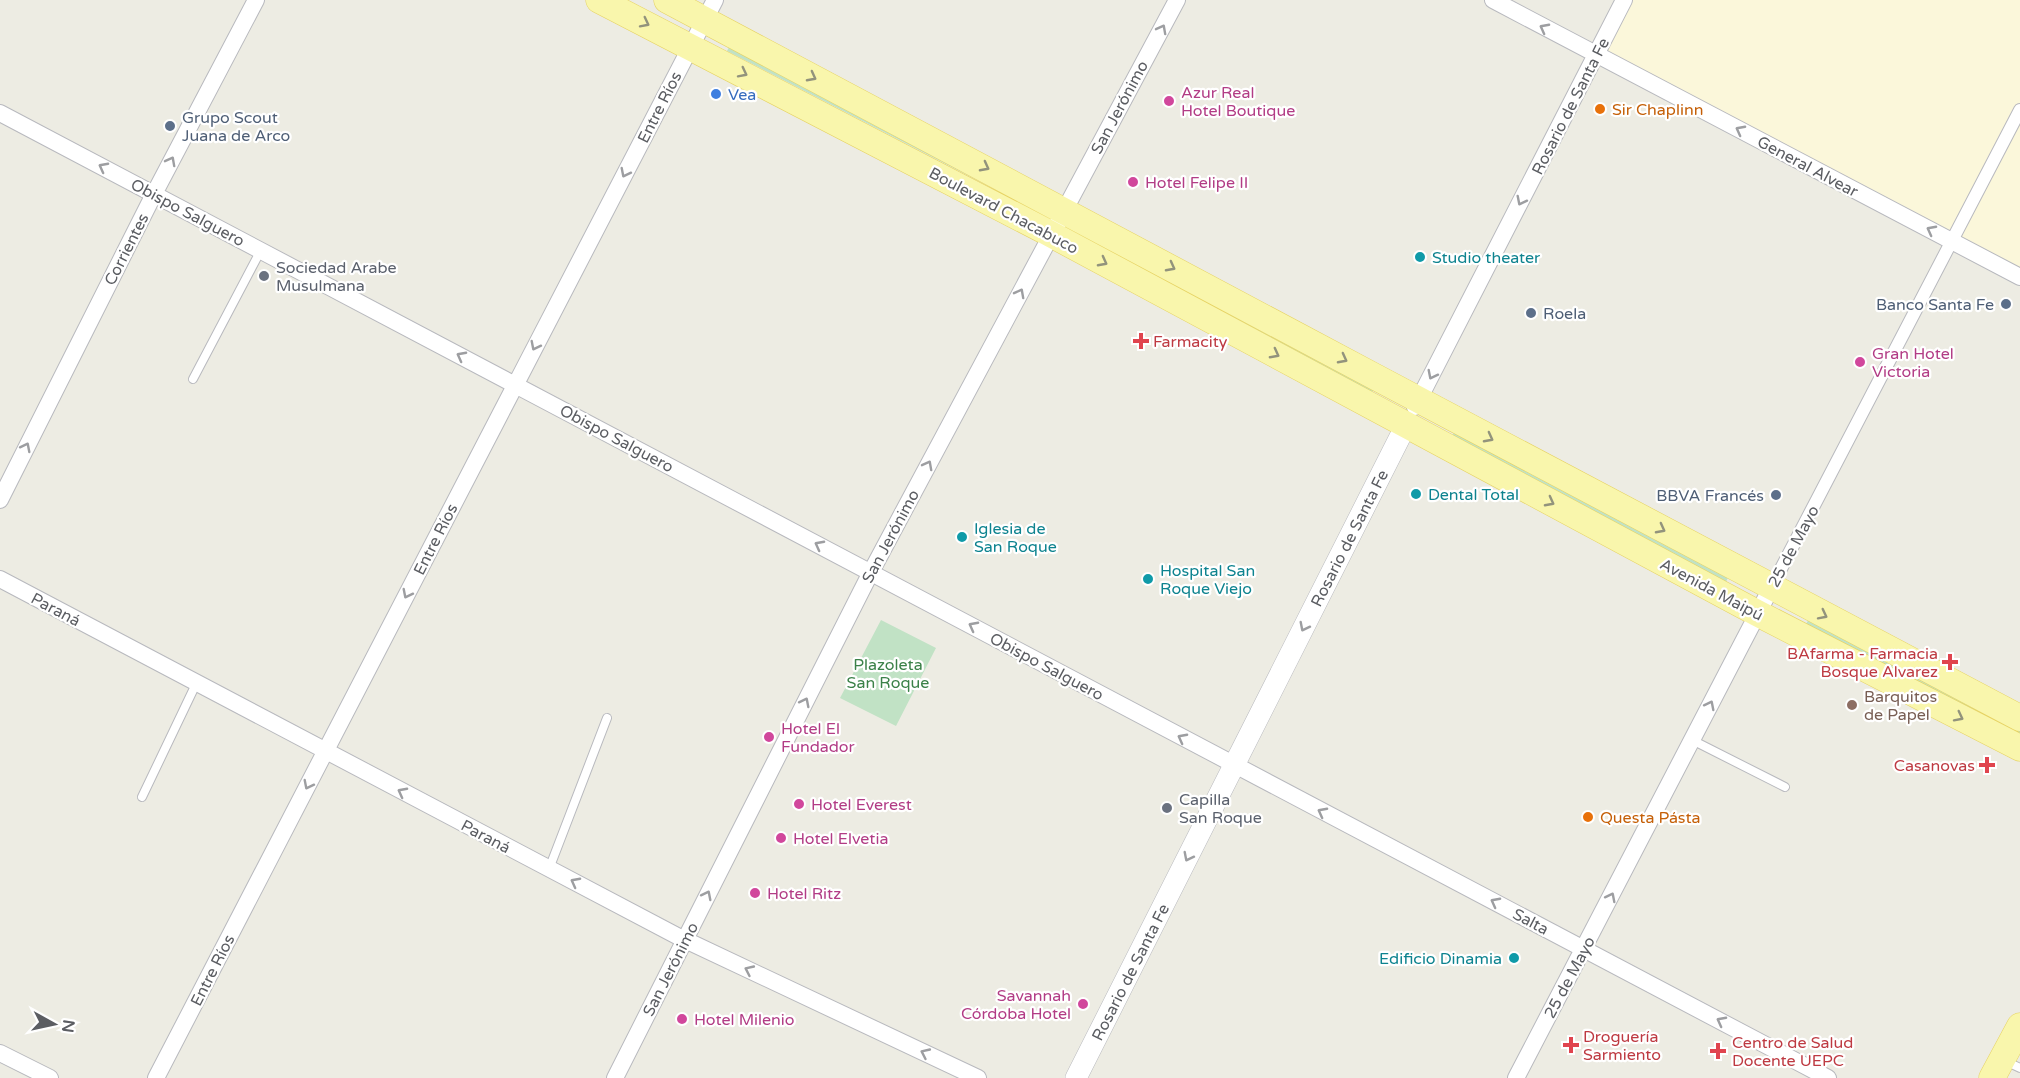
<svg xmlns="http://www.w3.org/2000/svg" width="2020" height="1078" viewBox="0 0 2020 1078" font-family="'Varela Round',sans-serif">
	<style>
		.commercial { fill: #fbf7da }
		.green { fill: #c1e2c5 }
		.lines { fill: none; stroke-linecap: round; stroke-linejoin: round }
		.service-casing { stroke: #b8b9be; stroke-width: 10 }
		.pedestrian-casing { stroke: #b8b9be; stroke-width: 14 }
		.minor-casing { stroke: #b8b9be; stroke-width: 18 }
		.tertiary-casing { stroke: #b8b9be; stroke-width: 22 }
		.primary-casing { stroke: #e6d262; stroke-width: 27 }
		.service { stroke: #fff; stroke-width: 8 }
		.pedestrian { stroke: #fff; stroke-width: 12 }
		.minor { stroke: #fff; stroke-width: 16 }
		.tertiary { stroke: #fff; stroke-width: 21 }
		.primary { stroke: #f9f6ac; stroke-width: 26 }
		.oneway { stroke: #92937c }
		.oneway2 { stroke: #9d9ea1 }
		.shop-dot { fill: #3f7fe0; stroke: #fff; stroke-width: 2 }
		.hotel-dot { fill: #d1479c; stroke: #fff; stroke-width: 2 }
		.food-dot { fill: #e8710a; stroke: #fff; stroke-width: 2 }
		.service-dot { fill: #5c6f8a; stroke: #fff; stroke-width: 2 }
		.culture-dot { fill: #0f9aa8; stroke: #fff; stroke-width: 2 }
		.worship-dot { fill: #6b7280; stroke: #fff; stroke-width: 2 }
		.health-dot { fill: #e0444e; stroke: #fff; stroke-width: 2 }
		.education-dot { fill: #8d6e63; stroke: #fff; stroke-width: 2 }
		.labels { text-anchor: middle; stroke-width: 4.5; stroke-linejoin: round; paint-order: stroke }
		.hotel-label { font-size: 16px; fill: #b23c85; stroke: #fff; text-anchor: start }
		.shop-label { font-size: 16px; fill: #366cbe; stroke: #fff; text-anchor: start }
		.street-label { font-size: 16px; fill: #5b5d62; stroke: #fff }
		.food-label { font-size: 16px; fill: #c56008; stroke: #fff; text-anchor: start }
		.service-label { font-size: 16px; fill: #4e5e75; stroke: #fff; text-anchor: start }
		.culture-label { font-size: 16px; fill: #0d838f; stroke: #fff; text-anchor: start }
		.worship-label { font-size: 16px; fill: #5b616d; stroke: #fff; text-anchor: start }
		.health-label { font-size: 16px; fill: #be3a42; stroke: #fff; text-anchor: start }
		.park-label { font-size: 16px; fill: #3b8148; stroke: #fff }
		.education-label { font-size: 16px; fill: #785e54; stroke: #fff; text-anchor: start }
	</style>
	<rect width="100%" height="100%" fill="#edece3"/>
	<path class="commercial" d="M 1624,0 L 2020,0 L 2020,277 L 1596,55 Z"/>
	<path class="green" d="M 730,45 L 1005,186 L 1002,193 L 727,51 Z
		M 1101,244 L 1376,386 L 1372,392 L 1097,250 Z
		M 1454,433 L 1729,575 L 1726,582 L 1450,439 Z
		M 1810,617 L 2020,726 L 2020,734 L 1806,624 Z
		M 881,620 L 936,648 L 896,726 L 840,698 Z"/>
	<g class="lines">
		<g class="service-casing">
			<path id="service" d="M 193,379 L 261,250
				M 1692,740 L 1785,787
				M 142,797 L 196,684
				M 549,869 L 607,718
				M 2005,1061 L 2020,1068"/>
		</g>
		<g class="pedestrian-casing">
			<path id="pedestrian" d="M 1771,588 L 2020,110"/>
		</g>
		<g class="minor-casing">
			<path id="minor" d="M 1493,0 L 2020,277
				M 0,113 L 1828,1078
				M 1415,407 L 1624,0
				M 0,500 L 154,194 L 256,0
				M 0,579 L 679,937 L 978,1078
				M 0,1053 L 50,1078
				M 156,1078 L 715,0
				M 615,1078 L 871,572 L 1177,0
				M 1516,1078 L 1771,588"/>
		</g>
		<g class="tertiary-casing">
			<path id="tertiary" d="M 1076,1078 L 1406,425"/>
		</g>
		<g class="primary-casing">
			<path id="primary" d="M 599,0 L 1045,231 L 1757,613 L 2020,748
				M 667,0 C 1119,238 1567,482 2020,718
				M 1992,1078 L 2020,1026"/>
		</g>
		<use href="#service" class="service"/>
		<use href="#pedestrian" class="pedestrian"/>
		<use href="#minor" class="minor"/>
		<use href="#tertiary" class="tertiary"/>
		<use href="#primary" class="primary"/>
	</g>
	<defs><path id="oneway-chevron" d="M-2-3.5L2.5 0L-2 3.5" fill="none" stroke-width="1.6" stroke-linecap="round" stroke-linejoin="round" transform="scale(1.5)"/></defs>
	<g class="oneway">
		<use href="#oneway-chevron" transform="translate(645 23) rotate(27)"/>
		<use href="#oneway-chevron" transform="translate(743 73) rotate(27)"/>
		<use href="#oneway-chevron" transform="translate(812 77) rotate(28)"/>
		<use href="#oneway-chevron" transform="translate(985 167) rotate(28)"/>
		<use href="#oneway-chevron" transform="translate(1103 262) rotate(28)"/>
		<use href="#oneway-chevron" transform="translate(1171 267) rotate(28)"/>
		<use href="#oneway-chevron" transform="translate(1275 354) rotate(28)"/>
		<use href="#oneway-chevron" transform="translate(1343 359) rotate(28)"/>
		<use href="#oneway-chevron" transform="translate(1489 438) rotate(28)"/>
		<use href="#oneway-chevron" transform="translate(1550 502) rotate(28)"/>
		<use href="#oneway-chevron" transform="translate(1661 529) rotate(28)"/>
		<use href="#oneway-chevron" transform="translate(1823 615) rotate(27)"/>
		<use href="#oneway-chevron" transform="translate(1959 717) rotate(27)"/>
	</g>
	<g class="oneway2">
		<use href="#oneway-chevron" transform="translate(1544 28) rotate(-152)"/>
		<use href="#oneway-chevron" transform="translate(1162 29) rotate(-62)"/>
		<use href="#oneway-chevron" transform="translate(1740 130) rotate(-152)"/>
		<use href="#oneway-chevron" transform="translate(171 161) rotate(-62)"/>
		<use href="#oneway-chevron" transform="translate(103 167) rotate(-152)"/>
		<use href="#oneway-chevron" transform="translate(625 173) rotate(117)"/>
		<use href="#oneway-chevron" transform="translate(1521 201) rotate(117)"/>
		<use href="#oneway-chevron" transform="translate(1931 230) rotate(-152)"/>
		<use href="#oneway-chevron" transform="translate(1020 293) rotate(-62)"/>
		<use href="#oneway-chevron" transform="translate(535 346) rotate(117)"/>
		<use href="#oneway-chevron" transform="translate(461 356) rotate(-152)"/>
		<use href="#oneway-chevron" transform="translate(1432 375) rotate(117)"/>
		<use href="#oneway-chevron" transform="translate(26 447) rotate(-63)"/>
		<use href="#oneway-chevron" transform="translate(928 465) rotate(-62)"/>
		<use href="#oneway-chevron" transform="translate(819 545) rotate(-152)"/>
		<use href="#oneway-chevron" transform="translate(407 594) rotate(117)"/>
		<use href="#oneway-chevron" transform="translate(973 626) rotate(-152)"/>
		<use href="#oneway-chevron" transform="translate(1304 627) rotate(117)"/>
		<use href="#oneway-chevron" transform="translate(805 702) rotate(-63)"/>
		<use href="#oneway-chevron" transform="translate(1710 705) rotate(-63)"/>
		<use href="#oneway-chevron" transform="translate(1182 738) rotate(-152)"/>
		<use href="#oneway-chevron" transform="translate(308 785) rotate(117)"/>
		<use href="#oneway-chevron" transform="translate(402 792) rotate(-152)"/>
		<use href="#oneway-chevron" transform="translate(1322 812) rotate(-152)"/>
		<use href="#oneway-chevron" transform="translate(1188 857) rotate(117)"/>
		<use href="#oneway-chevron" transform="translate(575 882) rotate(-152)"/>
		<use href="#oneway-chevron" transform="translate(707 895) rotate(-63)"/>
		<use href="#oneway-chevron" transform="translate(1611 897) rotate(-63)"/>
		<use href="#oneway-chevron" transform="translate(1495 902) rotate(-152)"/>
		<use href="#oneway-chevron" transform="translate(749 970) rotate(-155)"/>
		<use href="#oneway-chevron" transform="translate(1721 1021) rotate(-152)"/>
		<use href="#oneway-chevron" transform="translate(925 1053) rotate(-155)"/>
	</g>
	<circle class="shop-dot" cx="716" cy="94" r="6"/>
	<g class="hotel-dot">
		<circle cx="1169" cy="101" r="6"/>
		<circle cx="1133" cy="182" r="6"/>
		<circle cx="1860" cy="362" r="6"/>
		<circle cx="769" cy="737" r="6"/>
		<circle cx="799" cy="804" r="6"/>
		<circle cx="781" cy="838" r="6"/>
		<circle cx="755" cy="893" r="6"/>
		<circle cx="1083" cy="1004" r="6"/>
		<circle cx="682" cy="1019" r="6"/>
	</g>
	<g class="food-dot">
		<circle cx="1600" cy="109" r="6"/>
		<circle cx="1588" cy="817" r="6"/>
	</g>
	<g class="service-dot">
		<circle cx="170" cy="126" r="6"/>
		<circle cx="2006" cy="304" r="6"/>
		<circle cx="1531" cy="313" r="6"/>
		<circle cx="1776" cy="495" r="6"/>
	</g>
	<g class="culture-dot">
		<circle cx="1420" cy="257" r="6"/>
		<circle cx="1416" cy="494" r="6"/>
		<circle cx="962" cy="537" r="6"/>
		<circle cx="1148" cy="579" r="6"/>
		<circle cx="1514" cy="958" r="6"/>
	</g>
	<g class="worship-dot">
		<circle cx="264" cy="276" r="6"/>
		<circle cx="1167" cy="808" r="6"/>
	</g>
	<g class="health-dot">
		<path d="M1138 332h6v6h6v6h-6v6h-6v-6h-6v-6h6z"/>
		<path d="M1947 653h6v6h6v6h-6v6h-6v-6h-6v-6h6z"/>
		<path d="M1984 756h6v6h6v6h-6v6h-6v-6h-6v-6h6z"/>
		<path d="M1568 1036h6v6h6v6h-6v6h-6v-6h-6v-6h6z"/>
		<path d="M1715 1042h6v6h6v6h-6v6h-6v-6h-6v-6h6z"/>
	</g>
	<circle class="education-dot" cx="1852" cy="705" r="6"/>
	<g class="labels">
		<g class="hotel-label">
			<text x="1181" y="98">Azur Real<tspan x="1181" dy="18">Hotel Boutique</tspan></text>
			<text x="1145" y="188">Hotel Felipe II</text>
			<text x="1872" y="359">Gran Hotel<tspan x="1872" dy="18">Victoria</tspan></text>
			<text x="781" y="734">Hotel El<tspan x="781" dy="18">Fundador</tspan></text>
			<text x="811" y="810">Hotel Everest</text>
			<text x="793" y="844">Hotel Elvetia</text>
			<text x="767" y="899">Hotel Ritz</text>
			<text x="1071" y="1001" text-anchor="end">Savannah<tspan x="1071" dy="18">Córdoba Hotel</tspan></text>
			<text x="694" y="1025">Hotel Milenio</text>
		</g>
		<g class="shop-label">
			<text x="728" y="100">Vea</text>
		</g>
		<g class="street-label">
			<text transform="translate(1570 106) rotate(-63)" y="6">Rosario de Santa Fe</text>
			<text transform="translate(659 107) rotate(-63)" y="6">Entre Ríos</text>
			<text transform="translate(1119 107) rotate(-62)" y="6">San Jerónimo</text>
			<text transform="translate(1808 166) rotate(28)" y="6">General Alvear</text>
			<text transform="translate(1004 210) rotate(28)" y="6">Boulevard Chacabuco</text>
			<text transform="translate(188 212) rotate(28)" y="6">Obispo Salguero</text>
			<text transform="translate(126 249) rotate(-63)" y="6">Corrientes</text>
			<text transform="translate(617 438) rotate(28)" y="6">Obispo Salguero</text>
			<text transform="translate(890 536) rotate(-62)" y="6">San Jerónimo</text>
			<text transform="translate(1349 538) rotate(-63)" y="6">Rosario de Santa Fe</text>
			<text transform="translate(435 539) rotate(-63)" y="6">Entre Ríos</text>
			<text transform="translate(1793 546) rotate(-62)" y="6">25 de Mayo</text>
			<text transform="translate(1712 589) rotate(28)" y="6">Avenida Maipú</text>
			<text transform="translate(56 609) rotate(28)" y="6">Paraná</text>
			<text transform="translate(1047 666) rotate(28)" y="6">Obispo Salguero</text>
			<text transform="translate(486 836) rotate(28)" y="6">Paraná</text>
			<text transform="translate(1531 921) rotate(28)" y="6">Salta</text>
			<text transform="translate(670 969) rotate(-63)" y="6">San Jerónimo</text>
			<text transform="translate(212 970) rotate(-63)" y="6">Entre Ríos</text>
			<text transform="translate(1130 972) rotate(-63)" y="6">Rosario de Santa Fe</text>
			<text transform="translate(1569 977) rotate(-62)" y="6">25 de Mayo</text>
		</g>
		<g class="food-label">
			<text x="1612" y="115">Sir Chaplinn</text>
			<text x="1600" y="823">Questa Pásta</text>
		</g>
		<g class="service-label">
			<text x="182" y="123">Grupo Scout<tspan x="182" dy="18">Juana de Arco</tspan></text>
			<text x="1994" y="310" text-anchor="end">Banco Santa Fe</text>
			<text x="1543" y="319">Roela</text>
			<text x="1764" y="501" text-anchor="end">BBVA Francés</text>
		</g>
		<g class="culture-label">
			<text x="1432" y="263">Studio theater</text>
			<text x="1428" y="500">Dental Total</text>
			<text x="974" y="534">Iglesia de<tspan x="974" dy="18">San Roque</tspan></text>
			<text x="1160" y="576">Hospital San<tspan x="1160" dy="18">Roque Viejo</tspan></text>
			<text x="1502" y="964" text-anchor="end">Edificio Dinamia</text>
		</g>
		<g class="worship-label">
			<text x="276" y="273">Sociedad Arabe<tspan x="276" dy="18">Musulmana</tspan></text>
			<text x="1179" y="805">Capilla<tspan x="1179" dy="18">San Roque</tspan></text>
		</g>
		<g class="health-label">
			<text x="1153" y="347">Farmacity</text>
			<text x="1938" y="659" text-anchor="end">BAfarma - Farmacia<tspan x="1938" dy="18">Bosque Alvarez</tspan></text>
			<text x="1975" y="771" text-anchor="end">Casanovas</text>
			<text x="1583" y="1042">Droguería<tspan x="1583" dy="18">Sarmiento</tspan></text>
			<text x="1732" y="1048">Centro de Salud<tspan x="1732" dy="18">Docente UEPC</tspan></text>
		</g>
		<g class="park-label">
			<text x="888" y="670">Plazoleta<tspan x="888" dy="18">San Roque</tspan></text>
		</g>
		<g class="education-label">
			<text x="1864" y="702">Barquitos<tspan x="1864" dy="18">de Papel</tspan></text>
		</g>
	</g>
	<g transform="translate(54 1024) rotate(98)" stroke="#ffffff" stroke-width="4.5" paint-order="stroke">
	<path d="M0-4.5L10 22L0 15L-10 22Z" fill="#5b5d62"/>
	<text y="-9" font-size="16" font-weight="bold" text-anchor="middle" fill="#5b5d62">N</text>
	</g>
</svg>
